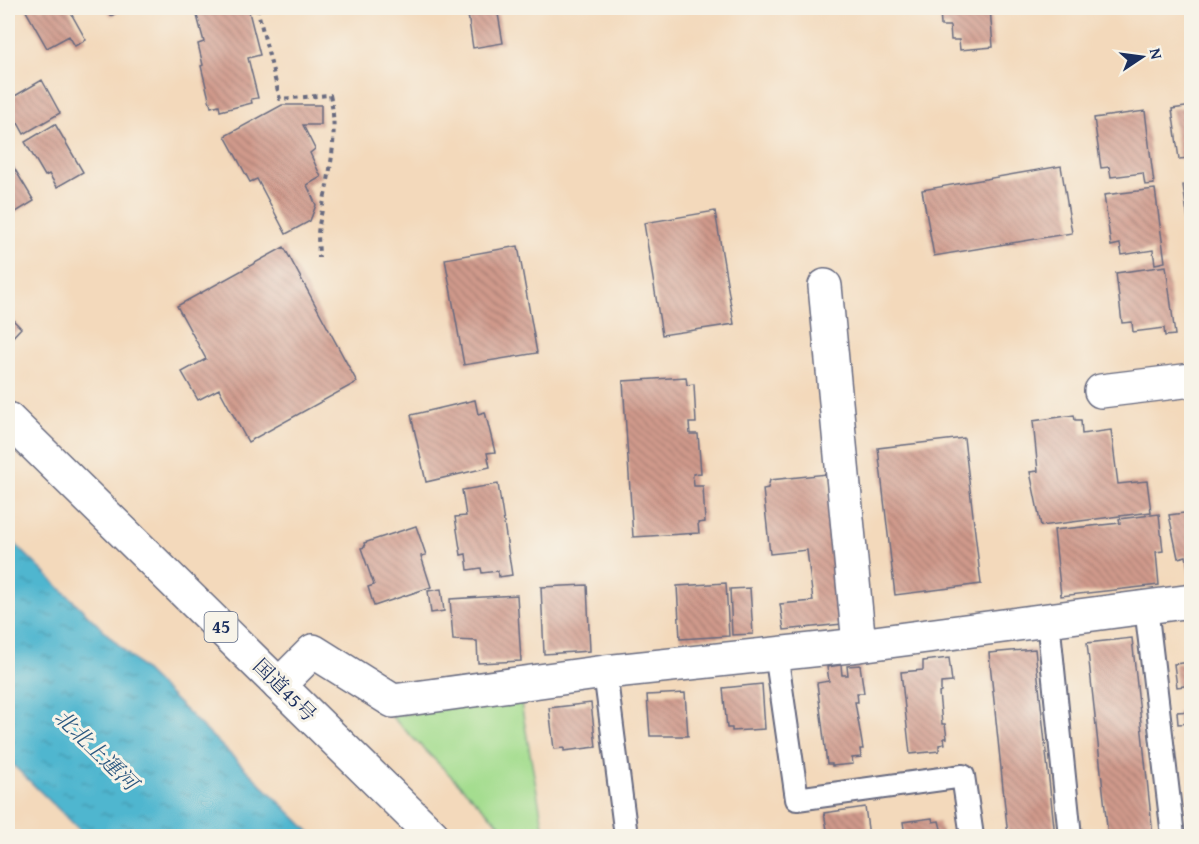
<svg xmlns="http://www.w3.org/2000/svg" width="1199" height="844" viewBox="0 0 1199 844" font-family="'Gentium Book Plus','Noto Serif JP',serif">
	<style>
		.green { fill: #a4dd8f; stroke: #608676; stroke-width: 1.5 }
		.water { fill: url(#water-ripples); stroke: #367296; stroke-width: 1.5 }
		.building { fill: url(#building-back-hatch) }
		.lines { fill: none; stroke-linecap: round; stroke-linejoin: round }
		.service-casing { stroke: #676a7f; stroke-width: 26 }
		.minor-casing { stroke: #676a7f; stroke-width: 36 }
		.trunk-casing { stroke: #676a7f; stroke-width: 36 }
		.path { stroke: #676a7f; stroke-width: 4; stroke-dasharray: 4.5 4.5; stroke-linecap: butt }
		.service { stroke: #fff; stroke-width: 22 }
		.minor { stroke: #fff; stroke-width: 33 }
		.trunk { stroke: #fff; stroke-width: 33 }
		.labels { text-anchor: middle; stroke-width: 6; stroke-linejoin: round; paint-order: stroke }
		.shield { fill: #f7f3e8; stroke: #5d6a87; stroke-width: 1.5 }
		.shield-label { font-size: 18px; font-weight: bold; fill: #1b2f5e }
		.street-label { font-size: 20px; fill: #1b2f5e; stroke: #f7f3e8 }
		.water-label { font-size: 21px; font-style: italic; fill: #2b5880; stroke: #f7f3e8 }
	</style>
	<defs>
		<pattern id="water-ripples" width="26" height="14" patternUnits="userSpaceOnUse" patternTransform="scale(1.5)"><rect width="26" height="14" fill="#50b6cf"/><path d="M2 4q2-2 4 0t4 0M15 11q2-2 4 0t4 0" fill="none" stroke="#4294ab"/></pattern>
		<pattern id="building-back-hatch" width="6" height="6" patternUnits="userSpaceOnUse" patternTransform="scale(1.5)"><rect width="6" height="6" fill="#d09a8b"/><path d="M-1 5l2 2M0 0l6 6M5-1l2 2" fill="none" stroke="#a87e75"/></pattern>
	</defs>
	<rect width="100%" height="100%" fill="#f7f3e8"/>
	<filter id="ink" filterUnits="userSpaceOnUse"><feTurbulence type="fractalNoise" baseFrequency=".0167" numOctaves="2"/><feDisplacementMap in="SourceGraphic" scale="12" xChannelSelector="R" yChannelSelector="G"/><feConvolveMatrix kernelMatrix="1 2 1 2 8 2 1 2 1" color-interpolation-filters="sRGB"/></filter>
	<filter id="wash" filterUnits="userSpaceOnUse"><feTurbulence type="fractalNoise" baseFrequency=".008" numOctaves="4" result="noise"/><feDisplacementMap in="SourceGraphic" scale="24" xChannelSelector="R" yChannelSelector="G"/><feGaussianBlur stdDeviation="1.35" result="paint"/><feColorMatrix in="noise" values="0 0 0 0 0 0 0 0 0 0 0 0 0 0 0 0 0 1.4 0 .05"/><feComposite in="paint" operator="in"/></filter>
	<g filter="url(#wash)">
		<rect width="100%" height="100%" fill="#f3d9bb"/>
		<path class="green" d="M 520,698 L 545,836 L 511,836 L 391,716 Z"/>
		<path class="water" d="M 8,537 L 314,836 L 86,836 L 8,760 Z"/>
		<g id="blocks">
			<path class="building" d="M 33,8 L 68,8 L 86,40 L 75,46 L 69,36 L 47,48 L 26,11 Z
				M 106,8 L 125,8 L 111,16 Z
				M 195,8 L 248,8 L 260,55 L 248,58 L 258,98 L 251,99 L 252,103 L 220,111 L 219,105 L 211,107 L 201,66 L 203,65 L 198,44 L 204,42 Z
				M 467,8 L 497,8 L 503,43 L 473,48 Z
				M 940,8 L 990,8 L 993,47 L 960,50 L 959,40 L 951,40 L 950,26 L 941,26 Z
				M 42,80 L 60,113 L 24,134 L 18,123 L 13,126 L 8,117 L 8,100 Z
				M 282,105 L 321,105 L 321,125 L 303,125 L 315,149 L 310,153 L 321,177 L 307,185 L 316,205 L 310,221 L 286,234 L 257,179 L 250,182 L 225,136 Z
				M 1192,106 L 1192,168 L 1190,168 L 1189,158 L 1179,159 L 1172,109 Z
				M 1145,111 L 1154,184 L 1145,185 L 1143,173 L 1111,177 L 1109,167 L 1101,168 L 1094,118 Z
				M 55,124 L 83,172 L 57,187 L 49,174 L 45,176 L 25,142 Z
				M 8,158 L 34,201 L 8,217 Z
				M 1061,166 L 1072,233 L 934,256 L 922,190 Z
				M 1192,183 L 1192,235 L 1190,235 L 1183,185 Z
				M 1155,189 L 1165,262 L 1155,264 L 1153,250 L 1122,255 L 1120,244 L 1111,246 L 1104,195 Z
				M 715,211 L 734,324 L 662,335 L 644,223 Z
				M 518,246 L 537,353 L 464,365 L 445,259 Z
				M 284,247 L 357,382 L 248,442 L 219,389 L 198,400 L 182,372 L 206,359 L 177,306 Z
				M 1166,266 L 1175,335 L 1165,336 L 1164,328 L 1133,332 L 1132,322 L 1122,323 L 1116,273 Z
				M 8,315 L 21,328 L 8,342 Z
				M 686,377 L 687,385 L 694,384 L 696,423 L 689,423 L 690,434 L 698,434 L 701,473 L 693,474 L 694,486 L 703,486 L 705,522 L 698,523 L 699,533 L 633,537 L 623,381 Z
				M 475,400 L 478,414 L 485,412 L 495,452 L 487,453 L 490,467 L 426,482 L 411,415 Z
				M 1074,415 L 1075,420 L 1081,420 L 1082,434 L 1111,430 L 1118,484 L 1147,481 L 1151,512 L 1041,526 L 1030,472 L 1038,471 L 1033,421 Z
				M 964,438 L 981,584 L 895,595 L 878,448 Z
				M 827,474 L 842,624 L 784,630 L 780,604 L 813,601 L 807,550 L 770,554 L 763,489 L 768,488 L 770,480 Z
				M 498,484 L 512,575 L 499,577 L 498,571 L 482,573 L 481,568 L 468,570 L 466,554 L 461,555 L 455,517 L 466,516 L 462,490 Z
				M 1192,512 L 1192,573 L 1189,574 L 1186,556 L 1178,558 L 1169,515 Z
				M 1159,514 L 1163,551 L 1156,552 L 1159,585 L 1061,596 L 1054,530 L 1120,523 L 1119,519 Z
				M 416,526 L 426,555 L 421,556 L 431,587 L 374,606 L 368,587 L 374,585 L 361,548 L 365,547 L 364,543 Z
				M 726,583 L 729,636 L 680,639 L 677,586 Z
				M 587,585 L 590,651 L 544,654 L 541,587 Z
				M 750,588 L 753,634 L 732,635 L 730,589 Z
				M 441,589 L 444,611 L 431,613 L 428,591 Z
				M 517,595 L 521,661 L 478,663 L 477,641 L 453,640 L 450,599 Z
				M 1132,638 L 1153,836 L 1108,836 L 1087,643 Z
				M 1035,649 L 1055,836 L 1008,836 L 989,653 Z
				M 949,658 L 952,682 L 941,683 L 941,692 L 939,693 L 942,724 L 945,724 L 947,738 L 944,738 L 945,744 L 939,745 L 939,751 L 910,754 L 901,672 L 923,670 L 923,661 Z
				M 1192,662 L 1192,685 L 1177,687 L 1174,664 Z
				M 841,665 L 842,675 L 848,675 L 847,666 L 860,665 L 864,693 L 857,693 L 858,702 L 855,702 L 863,749 L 860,749 L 861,757 L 852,758 L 853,764 L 832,766 L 832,764 L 827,764 L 817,683 L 829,681 L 827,667 Z
				M 762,684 L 765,729 L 732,731 L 732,728 L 727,728 L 723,688 Z
				M 685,693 L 688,736 L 650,736 L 647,695 Z
				M 591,703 L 596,747 L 564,751 L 564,748 L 554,749 L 549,708 Z
				M 1192,711 L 1192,723 L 1178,724 L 1177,712 Z
				M 865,807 L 869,836 L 824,836 L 828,835 L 824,813 Z
				M 932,818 L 933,822 L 939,821 L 943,836 L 905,836 L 903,822 Z"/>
		</g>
	</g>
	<g filter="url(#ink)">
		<use href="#blocks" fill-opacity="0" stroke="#676a7f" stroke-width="1.5"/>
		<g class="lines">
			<g class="service-casing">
				<path id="service" d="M 1146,607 L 1173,836
					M 1048,620 L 1070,836
					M 776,653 L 797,799 L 963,776 L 972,836
					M 605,672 L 626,836"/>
			</g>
			<g class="minor-casing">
				<path id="minor" d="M 825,286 L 859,645
					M 1101,391 L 1192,380
					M 279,685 L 313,651 L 393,701 L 605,672 L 859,645 L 1192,601"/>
			</g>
			<g class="trunk-casing">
				<path id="trunk" d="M 8,419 L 433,836"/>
			</g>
			<path class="path" d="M 257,8 L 280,99 L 330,95 C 340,139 327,183 319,225 C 317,235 319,247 319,258"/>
			<use href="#service" class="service"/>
			<use href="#minor" class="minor"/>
			<use href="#trunk" class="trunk"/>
		</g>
	</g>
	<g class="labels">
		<rect class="shield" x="204.5" y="612" width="33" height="30" rx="4.5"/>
		<g class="shield-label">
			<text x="221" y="633">45</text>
		</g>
		<g class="street-label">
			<text transform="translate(285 690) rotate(45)" y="7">国道45号</text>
		</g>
		<g class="water-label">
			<text transform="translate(96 750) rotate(44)" y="7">北北上運河</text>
		</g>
	</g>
	<rect width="1199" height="844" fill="none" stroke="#f7f3e8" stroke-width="30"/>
	<g transform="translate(1142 57) rotate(77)" stroke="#f7f3e8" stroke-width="4.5" paint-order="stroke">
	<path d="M0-4.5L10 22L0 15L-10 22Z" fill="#1b2f5e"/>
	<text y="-9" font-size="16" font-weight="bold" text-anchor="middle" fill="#1b2f5e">N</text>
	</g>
</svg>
